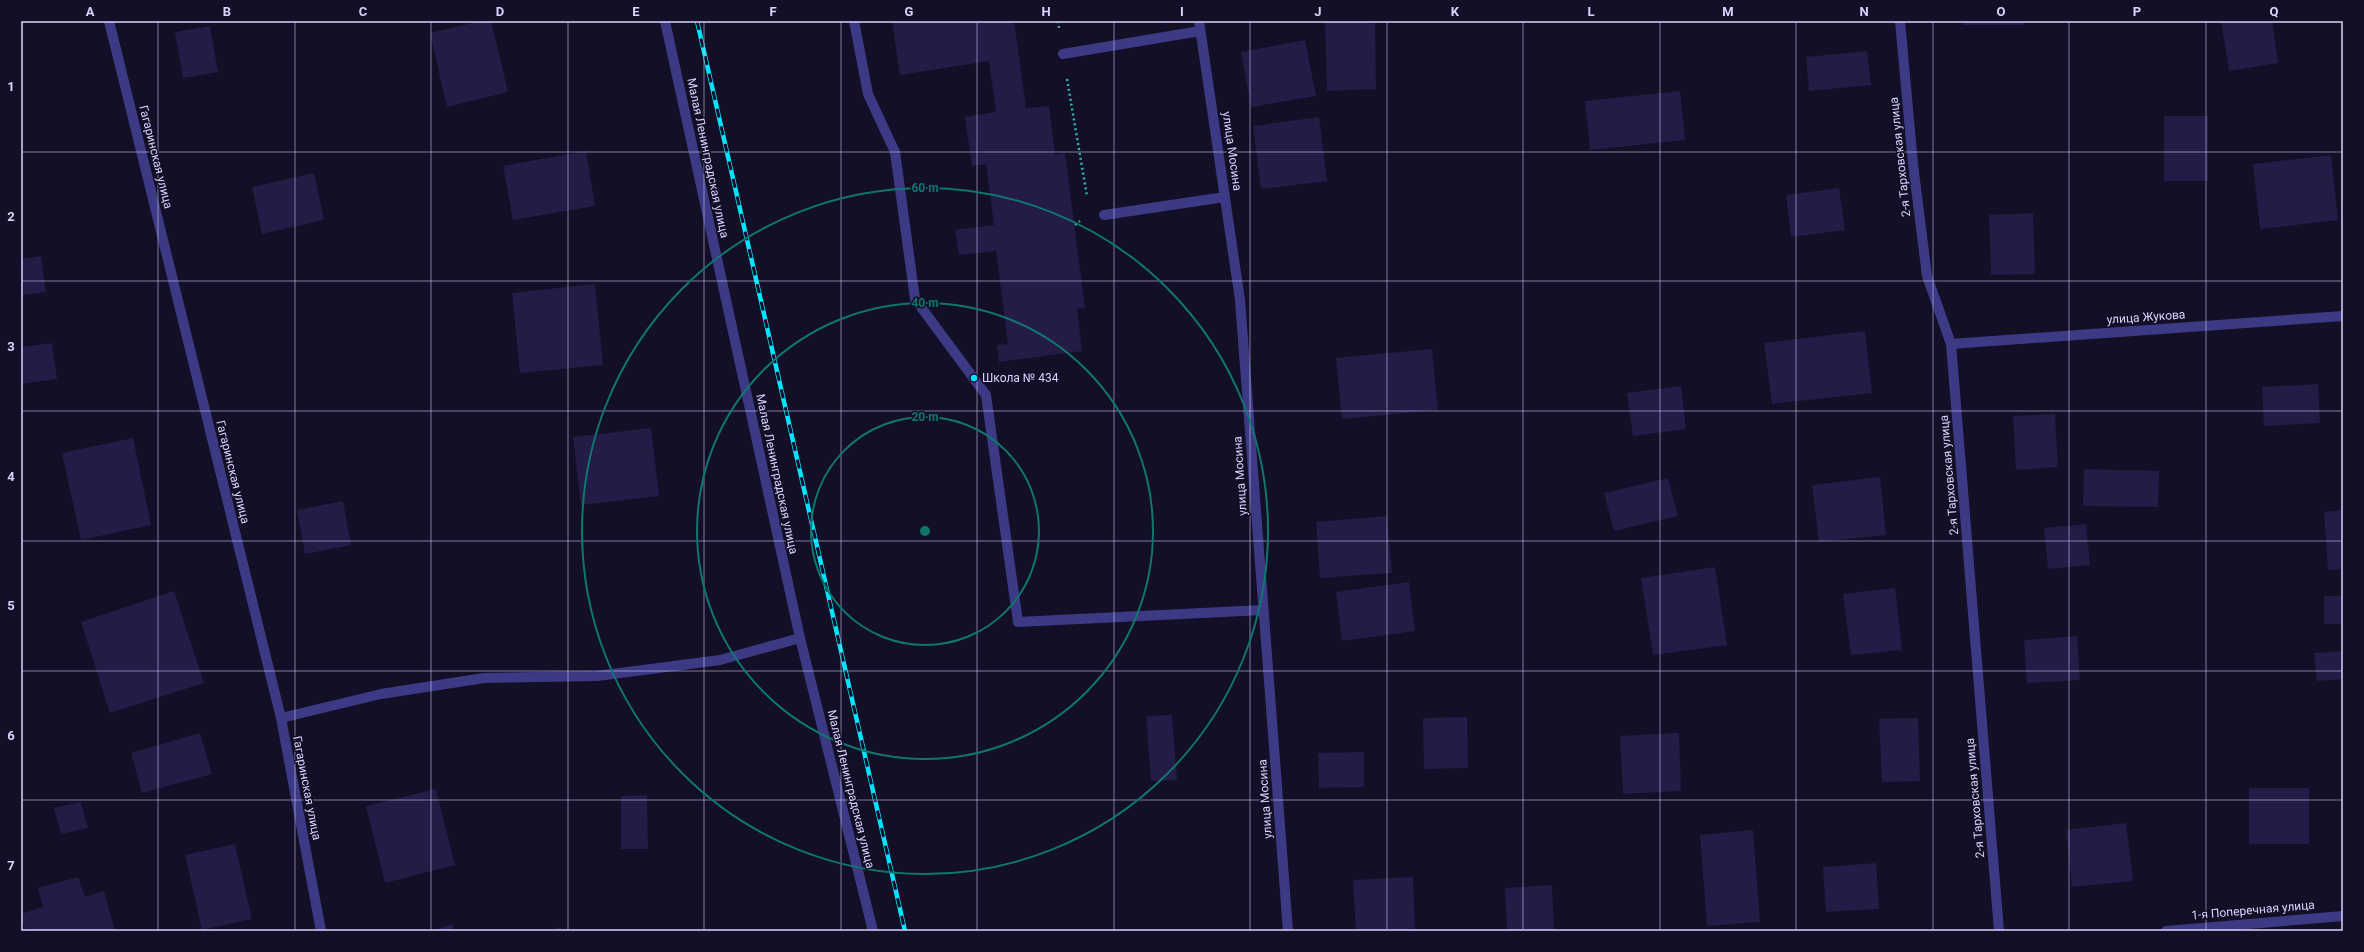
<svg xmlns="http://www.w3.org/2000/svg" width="2364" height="952" viewBox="0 0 2364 952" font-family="Roboto,sans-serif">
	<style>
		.building { fill: #241b47 }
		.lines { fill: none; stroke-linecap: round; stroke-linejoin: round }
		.path { stroke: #2fb8b0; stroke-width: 2.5; stroke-dasharray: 2 3; stroke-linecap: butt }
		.minor { stroke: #3d3a85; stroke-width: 10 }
		.rail-casing { stroke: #00e5ff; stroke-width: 4.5 }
		.rail { stroke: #130f26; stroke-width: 3; stroke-dasharray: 9; stroke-linecap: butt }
		.grid { fill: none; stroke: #d9d4ff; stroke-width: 1; stroke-opacity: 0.55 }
		.ring { fill: none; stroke: #0f766e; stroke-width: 2 }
		.poi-dot { fill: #00e5ff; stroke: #130f26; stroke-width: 1.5 }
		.labels { text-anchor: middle; stroke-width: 3; stroke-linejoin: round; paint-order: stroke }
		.street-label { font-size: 12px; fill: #d9d4ff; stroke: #130f26 }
		.poi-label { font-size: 12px; fill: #d9d4ff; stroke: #130f26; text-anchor: start }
		.centre { fill: #0f766e; stroke: #130f26; stroke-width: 2 }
		.ring-label { font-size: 12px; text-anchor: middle; font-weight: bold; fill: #0f766e; stroke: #130f26; stroke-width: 3; stroke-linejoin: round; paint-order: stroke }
		.neatline { fill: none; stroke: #d9d4ff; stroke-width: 1.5 }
		.grid-label { font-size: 13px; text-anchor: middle; font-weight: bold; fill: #d9d4ff }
	</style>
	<rect width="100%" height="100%" fill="#130f26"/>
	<path class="building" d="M 481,21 L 491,21 L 508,92 L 447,107 L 430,33 Z
		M 892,21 L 1014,21 L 1026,108 L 1049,106 L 1055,155 L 1065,153 L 1085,308 L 1077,309 L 1082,351 L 999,362 L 997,345 L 1008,344 L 996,251 L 959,255 L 955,230 L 994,225 L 986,164 L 972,166 L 965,117 L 996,112 L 989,61 L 900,75 Z
		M 1325,21 L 1375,21 L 1376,89 L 1327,91 Z
		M 1962,21 L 2024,21 L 2024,25 L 1962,25 Z
		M 2221,21 L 2272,21 L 2278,63 L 2229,71 Z
		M 210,26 L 218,72 L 183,78 L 175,32 Z
		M 1305,40 L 1316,96 L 1251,107 L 1241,52 Z
		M 1867,51 L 1871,85 L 1809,91 L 1806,57 Z
		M 1680,91 L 1685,140 L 1590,150 L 1585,101 Z
		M 2164,116 L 2208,116 L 2208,181 L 2164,181 Z
		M 1319,117 L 1327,181 L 1261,189 L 1253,126 Z
		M 586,151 L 595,206 L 513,220 L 503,166 Z
		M 2331,155 L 2338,220 L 2260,229 L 2253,164 Z
		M 314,173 L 324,220 L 262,234 L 252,187 Z
		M 1839,188 L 1845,230 L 1791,237 L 1786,195 Z
		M 2033,213 L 2035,274 L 1991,275 L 1989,215 Z
		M 41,256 L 46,292 L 21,295 L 21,259 Z
		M 595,284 L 603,365 L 520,373 L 512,293 Z
		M 1865,331 L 1872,393 L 1772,404 L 1764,343 Z
		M 52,343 L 57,379 L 21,384 L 21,347 Z
		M 1432,349 L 1438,410 L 1342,419 L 1336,358 Z
		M 2318,384 L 2320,423 L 2264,426 L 2262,387 Z
		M 1681,386 L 1686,429 L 1633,436 L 1627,393 Z
		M 2055,414 L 2058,467 L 2016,470 L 2013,416 Z
		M 651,428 L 659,496 L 581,505 L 573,437 Z
		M 133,438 L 151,525 L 81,540 L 62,453 Z
		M 2084,469 L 2159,471 L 2158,507 L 2083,506 Z
		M 1880,477 L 1886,535 L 1819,542 L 1812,485 Z
		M 1668,478 L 1678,516 L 1614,531 L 1604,493 Z
		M 343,501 L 351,545 L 305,554 L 297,510 Z
		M 2343,510 L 2343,569 L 2328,570 L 2324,512 Z
		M 1387,516 L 1392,573 L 1320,578 L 1316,522 Z
		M 2086,524 L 2090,565 L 2048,569 L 2044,528 Z
		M 1715,567 L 1727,645 L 1653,655 L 1641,578 Z
		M 1409,582 L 1415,631 L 1342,641 L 1336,592 Z
		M 1895,588 L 1902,650 L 1851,655 L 1843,594 Z
		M 174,591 L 204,683 L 110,713 L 81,622 Z
		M 2324,596 L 2343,596 L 2343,624 L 2324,624 Z
		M 2077,636 L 2080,680 L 2027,683 L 2024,640 Z
		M 2343,651 L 2343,679 L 2317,681 L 2314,653 Z
		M 1172,715 L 1177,780 L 1151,781 L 1146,716 Z
		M 1467,717 L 1468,768 L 1424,769 L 1423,718 Z
		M 1918,718 L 1920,781 L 1882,782 L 1879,719 Z
		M 200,733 L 212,774 L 142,793 L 131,753 Z
		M 1679,733 L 1681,791 L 1623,794 L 1620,736 Z
		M 1364,752 L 1364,787 L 1319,788 L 1318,753 Z
		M 2249,788 L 2309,788 L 2309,844 L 2249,844 Z
		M 436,789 L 455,865 L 385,883 L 366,806 Z
		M 647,795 L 648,849 L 621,849 L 621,796 Z
		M 81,802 L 88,828 L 61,834 L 54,808 Z
		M 2126,823 L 2133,881 L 2072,887 L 2066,830 Z
		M 1753,830 L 1760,922 L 1707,926 L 1700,835 Z
		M 235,844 L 252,919 L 202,930 L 185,855 Z
		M 1876,863 L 1879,909 L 1826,912 L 1823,867 Z
		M 78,877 L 85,897 L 104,891 L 115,931 L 25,931 L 21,914 L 43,907 L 38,888 Z
		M 1413,877 L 1415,931 L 1356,931 L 1353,880 Z
		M 1552,885 L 1554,931 L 1507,931 L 1505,888 Z
		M 453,924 L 454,931 L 430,931 Z
		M 561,927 L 562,931 L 549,931 Z"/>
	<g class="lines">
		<path class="path" d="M 1058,21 L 1059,28
			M 1067,79 L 1087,196
			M 1075,225 L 1080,221"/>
		<path class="minor" d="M 109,21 L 281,718 L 321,931
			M 665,21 L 800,638 L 873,931
			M 854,21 L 868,94 L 895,152 L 915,299 L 986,395 L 1018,622 L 1263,610
			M 1199,21 L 1240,300 L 1288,931
			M 1900,21 L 1913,164 L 1927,276 L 1951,344 L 1999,931
			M 1063,54 L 1200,31
			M 1104,215 L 1225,197
			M 1951,344 L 2343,316
			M 281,718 L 381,694 L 484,678 L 597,676 L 720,660 L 800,638
			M 2166,931 L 2343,916"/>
		<g class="rail-casing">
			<path id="rail" d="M 697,21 L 905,931"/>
		</g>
		<use href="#rail" class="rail"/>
	</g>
	<path class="grid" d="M 158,21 L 158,931M 295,21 L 295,931M 431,21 L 431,931M 568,21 L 568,931M 704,21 L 704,931M 841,21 L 841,931M 977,21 L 977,931M 1114,21 L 1114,931M 1250,21 L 1250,931M 1387,21 L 1387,931M 1523,21 L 1523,931M 1660,21 L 1660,931M 1796,21 L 1796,931M 1933,21 L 1933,931M 2069,21 L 2069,931M 2206,21 L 2206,931M 21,152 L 2343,152M 21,281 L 2343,281M 21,411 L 2343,411M 21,541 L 2343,541M 21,671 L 2343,671M 21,800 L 2343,800"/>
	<g class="ring">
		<circle cx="925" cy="531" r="114"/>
		<circle cx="925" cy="531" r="228"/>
		<circle cx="925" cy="531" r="343"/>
	</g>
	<circle class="poi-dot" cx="974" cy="378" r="4"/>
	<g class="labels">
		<g class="street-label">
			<text transform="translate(1232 151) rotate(82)" y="4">улица Мосина</text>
			<text transform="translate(156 157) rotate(76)" y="4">Гагаринская улица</text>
			<text transform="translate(1900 157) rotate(-96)" y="4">2-я Тарховская улица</text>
			<text transform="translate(708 158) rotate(78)" y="4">Малая Ленинградская улица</text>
			<text transform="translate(2146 317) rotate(-4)" y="4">улица Жукова</text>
			<text transform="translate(233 472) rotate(76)" y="4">Гагаринская улица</text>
			<text transform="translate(777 474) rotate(78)" y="4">Малая Ленинградская улица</text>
			<text transform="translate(1949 475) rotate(-95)" y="4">2-я Тарховская улица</text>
			<text transform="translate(1240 476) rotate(-94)" y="4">улица Мосина</text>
			<text transform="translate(307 788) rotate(79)" y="4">Гагаринская улица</text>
			<text transform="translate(851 789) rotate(76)" y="4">Малая Ленинградская улица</text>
			<text transform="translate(1975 798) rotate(-95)" y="4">2-я Тарховская улица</text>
			<text transform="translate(1265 799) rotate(-94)" y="4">улица Мосина</text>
			<text transform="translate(2253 910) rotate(-5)" y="4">1-я Поперечная улица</text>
		</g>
		<g class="poi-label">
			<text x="982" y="382">Школа № 434</text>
		</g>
	</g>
	<circle cx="925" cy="531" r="6" class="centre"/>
	<g class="ring-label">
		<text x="925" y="192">60 m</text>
		<text x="925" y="307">40 m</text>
		<text x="925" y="421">20 m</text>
	</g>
	<rect width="2364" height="952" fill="none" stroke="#130f26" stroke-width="44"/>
	<rect x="22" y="22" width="2320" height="908" class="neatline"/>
	<g class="grid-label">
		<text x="90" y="16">A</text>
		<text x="227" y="16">B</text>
		<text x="363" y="16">C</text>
		<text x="500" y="16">D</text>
		<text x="636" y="16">E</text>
		<text x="773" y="16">F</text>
		<text x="909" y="16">G</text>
		<text x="1046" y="16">H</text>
		<text x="1182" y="16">I</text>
		<text x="1318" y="16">J</text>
		<text x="1455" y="16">K</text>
		<text x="1591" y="16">L</text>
		<text x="1728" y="16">M</text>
		<text x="1864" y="16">N</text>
		<text x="2001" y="16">O</text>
		<text x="2137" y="16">P</text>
		<text x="2274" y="16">Q</text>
		<text x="11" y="91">1</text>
		<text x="11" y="221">2</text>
		<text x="11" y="351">3</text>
		<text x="11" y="481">4</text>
		<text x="11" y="610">5</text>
		<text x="11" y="740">6</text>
		<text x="11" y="870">7</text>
	</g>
</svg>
